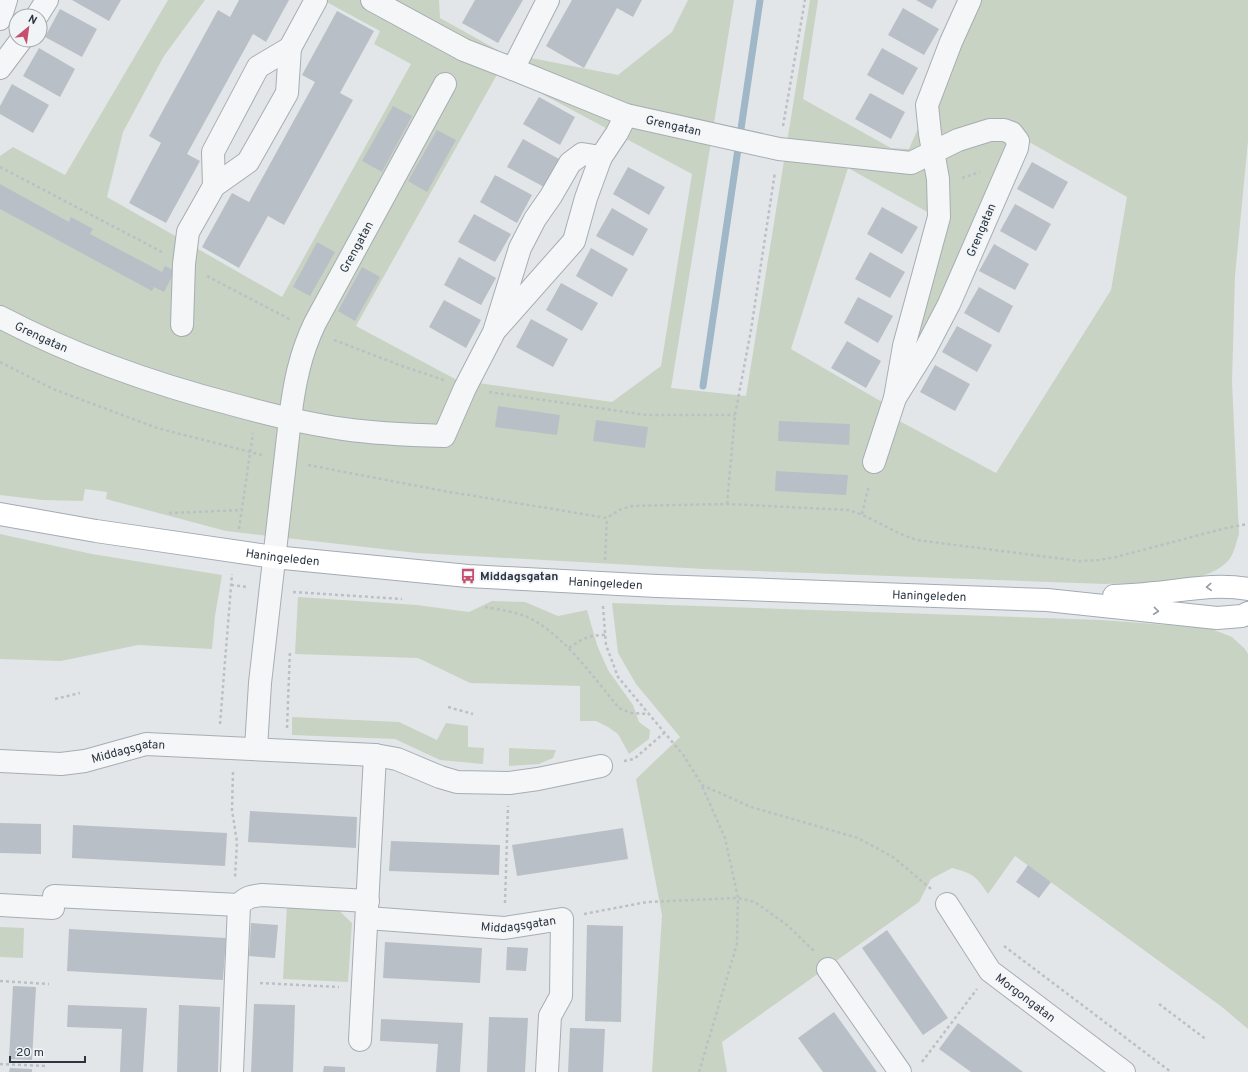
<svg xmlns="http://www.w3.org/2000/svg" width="1248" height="1072" viewBox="0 0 1248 1072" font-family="Overpass,sans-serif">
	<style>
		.green { fill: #c9d3c3; fill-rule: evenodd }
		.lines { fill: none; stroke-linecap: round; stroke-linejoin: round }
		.stream { stroke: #9fb7c7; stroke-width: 7 }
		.building { fill: #b9bfc6 }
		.minor-casing { stroke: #a7adb3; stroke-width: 24 }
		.major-casing { stroke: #a2abb4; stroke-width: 24 }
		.path { stroke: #bcc0c4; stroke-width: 2.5; stroke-dasharray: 3 3; stroke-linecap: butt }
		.minor { stroke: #f4f6f8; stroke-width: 22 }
		.major { stroke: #fff; stroke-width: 22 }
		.oneway { stroke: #959aa0 }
		.labels { text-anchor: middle; stroke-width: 3.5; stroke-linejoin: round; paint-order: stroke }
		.street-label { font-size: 12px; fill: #2b3540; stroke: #f1f4f7 }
		.poi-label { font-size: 12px; font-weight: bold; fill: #2b3540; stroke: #f1f4f7; text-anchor: start }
	</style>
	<rect width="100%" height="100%" fill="#e2e6e9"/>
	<path class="green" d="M 168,0 L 205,0 L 164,56 L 123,132 L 107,197 L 282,297 L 411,64 L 374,44 L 380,31 L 323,0 L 439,0 L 440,18 L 501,52 L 618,75 L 672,32 L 688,0 L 734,0 L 671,388 L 746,396 L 810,0 L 818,0 L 803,99 L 891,148 L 909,149 L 919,126 L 920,106 L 957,0 L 1248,0 L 1248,141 L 1235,276 L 1232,382 L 1239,534 C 1236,543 1234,555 1227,562 C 1203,587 1138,583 1105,584 L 704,569 L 417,553 L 226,531 L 106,499 L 107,492 L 85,489 L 83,501 L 42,500 L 0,495 L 0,156 L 13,147 L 65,175 ZM 499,71 L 692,174 L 661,366 L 612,402 L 457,380 L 356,326 ZM 1029,142 L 1127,197 L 1111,290 L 996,473 L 894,418 L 997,204 ZM 848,168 L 931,214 L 882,402 L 791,349 Z
		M 0,534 L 92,554 L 222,575 L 215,616 L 212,649 L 138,645 L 61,661 L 0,659 Z
		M 298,597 L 417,605 L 469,612 L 492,601 L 525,602 L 558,616 L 587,610 L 597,645 L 608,670 L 633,705 L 639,722 L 650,730 L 649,739 L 629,754 L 618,734 L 608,727 L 596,721 L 580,721 L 580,686 L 470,683 L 418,658 L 295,654 Z
		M 612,603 L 1101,620 L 1209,628 L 1232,637 L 1245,649 L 1248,654 L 1248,1029 L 1222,1007 L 1015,856 L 988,894 C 976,876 974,874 952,868 L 931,879 L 919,902 L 722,1042 L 727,1072 L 652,1072 L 662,915 L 636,779 L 680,737 L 636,684 L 618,653 Z
		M 292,717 L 399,722 L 437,740 L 446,723 L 468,726 L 468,747 L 484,748 L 483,764 L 440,760 L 395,739 L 292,735 Z
		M 509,748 L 556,750 L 553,758 L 539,764 L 509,766 Z
		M 287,904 L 333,905 L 352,923 L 348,982 L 283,979 Z
		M 0,927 L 24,928 L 23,958 L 0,957 Z"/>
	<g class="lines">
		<path class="stream" d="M 703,386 L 760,0"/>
	</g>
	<path class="building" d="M 72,0 L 121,0 L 109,21 Z
		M 239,0 L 289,0 L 266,42 L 253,34 L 187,154 L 200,161 L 166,223 L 129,203 L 161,143 L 149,136 L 218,10 L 230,17 Z
		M 475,0 L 523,0 L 498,43 L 462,23 Z
		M 572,0 L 642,0 L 633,17 L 617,8 L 584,68 L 546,46 Z
		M 916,0 L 937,0 L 932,9 Z
		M 903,8 L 939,29 L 924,55 L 888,35 Z
		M 60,9 L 97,29 L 82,57 L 45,37 Z
		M 337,11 L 374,31 L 340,93 L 353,100 L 284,225 L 268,216 L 239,268 L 202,247 L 232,193 L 249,202 L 315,82 L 302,75 Z
		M 39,48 L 75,69 L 60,97 L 23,76 Z
		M 882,48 L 918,68 L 903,95 L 867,75 Z
		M 12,84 L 49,105 L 33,133 L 0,114 L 0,106 Z
		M 870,93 L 905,112 L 891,139 L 855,119 Z
		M 539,97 L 575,117 L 560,145 L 523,124 Z
		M 393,106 L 412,116 L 382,172 L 362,161 Z
		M 437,130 L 456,140 L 427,192 L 408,181 Z
		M 523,139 L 559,159 L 544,187 L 507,167 Z
		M 1032,162 L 1068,182 L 1053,209 L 1017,189 Z
		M 628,167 L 665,187 L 649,215 L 613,194 Z
		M 495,175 L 532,195 L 517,223 L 480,202 Z
		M 0,184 L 69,222 L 71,217 L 93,229 L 90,234 L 162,272 L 165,266 L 175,271 L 164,292 L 154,287 L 152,291 L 0,209 Z
		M 1015,204 L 1051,224 L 1036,251 L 1000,231 Z
		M 882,207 L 918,227 L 902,254 L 867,234 Z
		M 612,208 L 648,229 L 633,256 L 596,236 Z
		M 474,214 L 511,234 L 495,262 L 458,242 Z
		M 317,242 L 335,252 L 310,296 L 293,287 Z
		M 994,244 L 1029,264 L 1015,290 L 979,271 Z
		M 591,248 L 628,269 L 612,297 L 576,276 Z
		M 870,252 L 905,272 L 890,298 L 855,279 Z
		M 459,257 L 496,278 L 481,305 L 444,285 Z
		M 362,267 L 380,277 L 355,321 L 338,311 Z
		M 561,283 L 598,303 L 582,331 L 546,310 Z
		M 979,287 L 1013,306 L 999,333 L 964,313 Z
		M 858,297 L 893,316 L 878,343 L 844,323 Z
		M 444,300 L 481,320 L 466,348 L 429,327 Z
		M 531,319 L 568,339 L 553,367 L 516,347 Z
		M 957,326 L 992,345 L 977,372 L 942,352 Z
		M 847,341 L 881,361 L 866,388 L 831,368 Z
		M 935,365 L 970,384 L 955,411 L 920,392 Z
		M 498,406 L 560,415 L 557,435 L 495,427 Z
		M 596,420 L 648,427 L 645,448 L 593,441 Z
		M 779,421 L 850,424 L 849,445 L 778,441 Z
		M 776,471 L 848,475 L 846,495 L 775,491 Z
		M 250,811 L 357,817 L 356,848 L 248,842 Z
		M 0,823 L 41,824 L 41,854 L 0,853 Z
		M 73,825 L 227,833 L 225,866 L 72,858 Z
		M 623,828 L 628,859 L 517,876 L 512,845 Z
		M 391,841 L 500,845 L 499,875 L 389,871 Z
		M 1028,865 L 1051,882 L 1039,898 L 1016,882 Z
		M 251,923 L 278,925 L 275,958 L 249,956 Z
		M 587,925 L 623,926 L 621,1022 L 585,1021 Z
		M 69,929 L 226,938 L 223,980 L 67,971 Z
		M 887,930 L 948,1018 L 923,1035 L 862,948 Z
		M 385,942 L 482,948 L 480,983 L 383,978 Z
		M 507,947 L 528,948 L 526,971 L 506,970 Z
		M 13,986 L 36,987 L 32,1060 L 9,1059 Z
		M 254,1004 L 295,1005 L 293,1072 L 251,1072 Z
		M 68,1005 L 147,1008 L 143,1072 L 120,1072 L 122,1029 L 67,1027 Z
		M 179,1005 L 220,1007 L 218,1072 L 177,1072 Z
		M 834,1012 L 877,1072 L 823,1072 L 798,1038 Z
		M 489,1017 L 528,1018 L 525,1072 L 487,1072 Z
		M 381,1019 L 463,1023 L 460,1072 L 436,1072 L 438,1044 L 380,1041 Z
		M 958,1023 L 987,1045 L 1023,1072 L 971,1072 L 939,1049 Z
		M 570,1028 L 605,1029 L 603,1072 L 568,1072 Z
		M 324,1066 L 345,1067 L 345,1072 L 323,1072 Z
		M 10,1068 L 32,1069 L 32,1072 L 9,1072 Z"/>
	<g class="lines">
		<g class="minor-casing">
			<g id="minor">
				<path id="s1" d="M 372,0 L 464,50 L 513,69 L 626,115 L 779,149 L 911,163 L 958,140 L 990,130 L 1004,130 L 1012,133 L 1018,141 L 1017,148 L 949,304 L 925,350 L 895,398"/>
				<path d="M 37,16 L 47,0"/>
				<path d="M 0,19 L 6,0"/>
				<path d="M 0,68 L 21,40"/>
				<path d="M 513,69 L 548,0"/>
				<path d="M 214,186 L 248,162 L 287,93 L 290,48"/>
				<path id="s2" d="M 0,317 C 74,356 154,384 235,405 C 271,415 307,424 344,429 C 378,434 411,435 444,436 L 465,388 L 494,332 L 520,248 L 535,219 L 551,196 L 570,163 L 582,154 L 601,157 L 617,133 L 626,115"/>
				<path d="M 182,325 L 184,264 L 188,232 L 214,186 L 213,152 L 258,67 L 290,48 L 316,0"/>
				<path d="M 498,327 L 574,241 L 586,198 L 601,157"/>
				<path d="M 874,462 L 895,398 L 904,346 L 939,217 L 938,179 L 930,134 L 927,105 L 951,42 L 970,0"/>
				<path id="s3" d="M 256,748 L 260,683 L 290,419 C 294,385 300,354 315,323 L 445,84"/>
				<path id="s4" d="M 0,761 L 61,764 L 85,761 L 146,744 L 375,755 L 397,759 L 440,777 L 457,782 L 509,783 L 538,779 L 601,766"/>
				<path d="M 54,896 L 239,905"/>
				<path id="s5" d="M 947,904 L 990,971 L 1124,1072"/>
				<path d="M 0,905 L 53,908"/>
				<path id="s6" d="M 367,918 L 504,928 L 562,919 L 561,996 L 550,1016 L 547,1072"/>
				<path d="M 828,969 L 900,1072"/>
				<path d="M 360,1040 L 375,755"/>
				<path d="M 232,1072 L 239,905 C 246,897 252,896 262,895 L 368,901"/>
			</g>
		</g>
		<g class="major-casing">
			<g id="major">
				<path id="s7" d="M 0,514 L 96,531 L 274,557 L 468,576 L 657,586 L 1047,600 L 1217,618 L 1242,616 L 1248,613"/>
				<path d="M 1114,596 C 1128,595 1141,595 1155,593 C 1185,590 1217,583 1248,589"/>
			</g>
		</g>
		<path class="path" d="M 783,126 L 805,0
			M 0,167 L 162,252
			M 962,178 L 980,172
			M 207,276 L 291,320
			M 334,340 L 402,366 L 444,380
			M 0,362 L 53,389 L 157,428 L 262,455
			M 489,392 L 646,415 L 735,415
			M 308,465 L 444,491 L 607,518 L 619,510 L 632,506 L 727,504 L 848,510 C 873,517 893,533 917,540 L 1079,561 L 1099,560 L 1116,557 L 1226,528 L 1248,524
			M 727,504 L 735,415 L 751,330 L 775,172
			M 169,513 L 243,510
			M 862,514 L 869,485
			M 239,529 L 253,433
			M 605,560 L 607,518
			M 231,585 L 248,587
			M 293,592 L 402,599
			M 603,606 L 606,645 L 618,677 L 684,756 L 702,785 L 751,807 L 858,838 L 893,857 L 931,889
			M 485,607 C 497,609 510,611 522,615 C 559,628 594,678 619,708 L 631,713 L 648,714
			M 569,648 C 581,639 590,635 605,635
			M 55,699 L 80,693
			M 448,707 L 473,714
			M 220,724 L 232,574
			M 287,728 L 290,651
			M 624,761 L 634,759 L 664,733
			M 233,772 L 232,810 L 237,842 L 235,878
			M 505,903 L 508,806
			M 584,914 L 647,902 L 738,898 L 755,902 L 787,925 L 814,951
			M 1004,946 L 1171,1072
			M 0,981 L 49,984
			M 260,983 L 339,987
			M 1159,1004 L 1207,1040
			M 922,1062 L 977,989
			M 0,1064 L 45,1066
			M 699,1072 L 737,944 L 738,898 L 725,838 L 702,786"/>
		<use href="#minor" class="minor"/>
		<use href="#major" class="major"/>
	</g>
	<defs><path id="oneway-chevron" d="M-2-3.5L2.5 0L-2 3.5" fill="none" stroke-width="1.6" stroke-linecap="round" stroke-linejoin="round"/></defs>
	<g class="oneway">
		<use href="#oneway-chevron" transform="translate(1209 587) rotate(177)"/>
		<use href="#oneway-chevron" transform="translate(1156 611) rotate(6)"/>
	</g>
	<defs>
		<g id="bus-bare" transform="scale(1.2)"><path d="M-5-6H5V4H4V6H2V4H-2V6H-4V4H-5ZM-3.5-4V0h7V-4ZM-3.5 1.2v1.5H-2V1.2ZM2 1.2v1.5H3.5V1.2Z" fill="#c64f6e" stroke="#f1f4f7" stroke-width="2.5" paint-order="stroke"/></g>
	</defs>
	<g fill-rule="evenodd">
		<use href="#bus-bare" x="468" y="576"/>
	</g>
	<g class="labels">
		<g class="street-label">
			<text dy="4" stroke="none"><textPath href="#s1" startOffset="328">Grengatan</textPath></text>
			<text transform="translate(981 230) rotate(-67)" y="4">Grengatan</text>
			<text dy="4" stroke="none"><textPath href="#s3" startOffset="517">Grengatan</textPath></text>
			<text dy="4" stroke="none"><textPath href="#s2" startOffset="46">Grengatan</textPath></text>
			<text dy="4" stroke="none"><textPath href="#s7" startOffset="286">Haningeleden</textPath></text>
			<text dy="4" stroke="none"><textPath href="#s7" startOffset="610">Haningeleden</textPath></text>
			<text dy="4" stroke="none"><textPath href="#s7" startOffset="934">Haningeleden</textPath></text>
			<text dy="4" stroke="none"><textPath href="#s4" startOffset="130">Middagsgatan</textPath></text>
			<text dy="4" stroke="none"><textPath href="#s6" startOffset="152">Middagsgatan</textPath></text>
			<text dy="4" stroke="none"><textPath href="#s5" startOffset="124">Morgongatan</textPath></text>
		</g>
		<g class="poi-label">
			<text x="480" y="580">Middagsgatan</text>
		</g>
	</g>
	<g transform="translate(28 28) rotate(29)"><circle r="19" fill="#f1f4f7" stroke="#a2a8ae"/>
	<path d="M0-3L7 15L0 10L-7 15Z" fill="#c64f6e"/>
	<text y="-6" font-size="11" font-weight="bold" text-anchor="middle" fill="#2b3540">N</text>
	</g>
	<path d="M10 1056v6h75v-6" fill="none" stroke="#2b3540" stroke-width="2"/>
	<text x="16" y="1056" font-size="12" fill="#2b3540" stroke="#f1f4f7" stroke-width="3" paint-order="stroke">20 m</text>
</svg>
